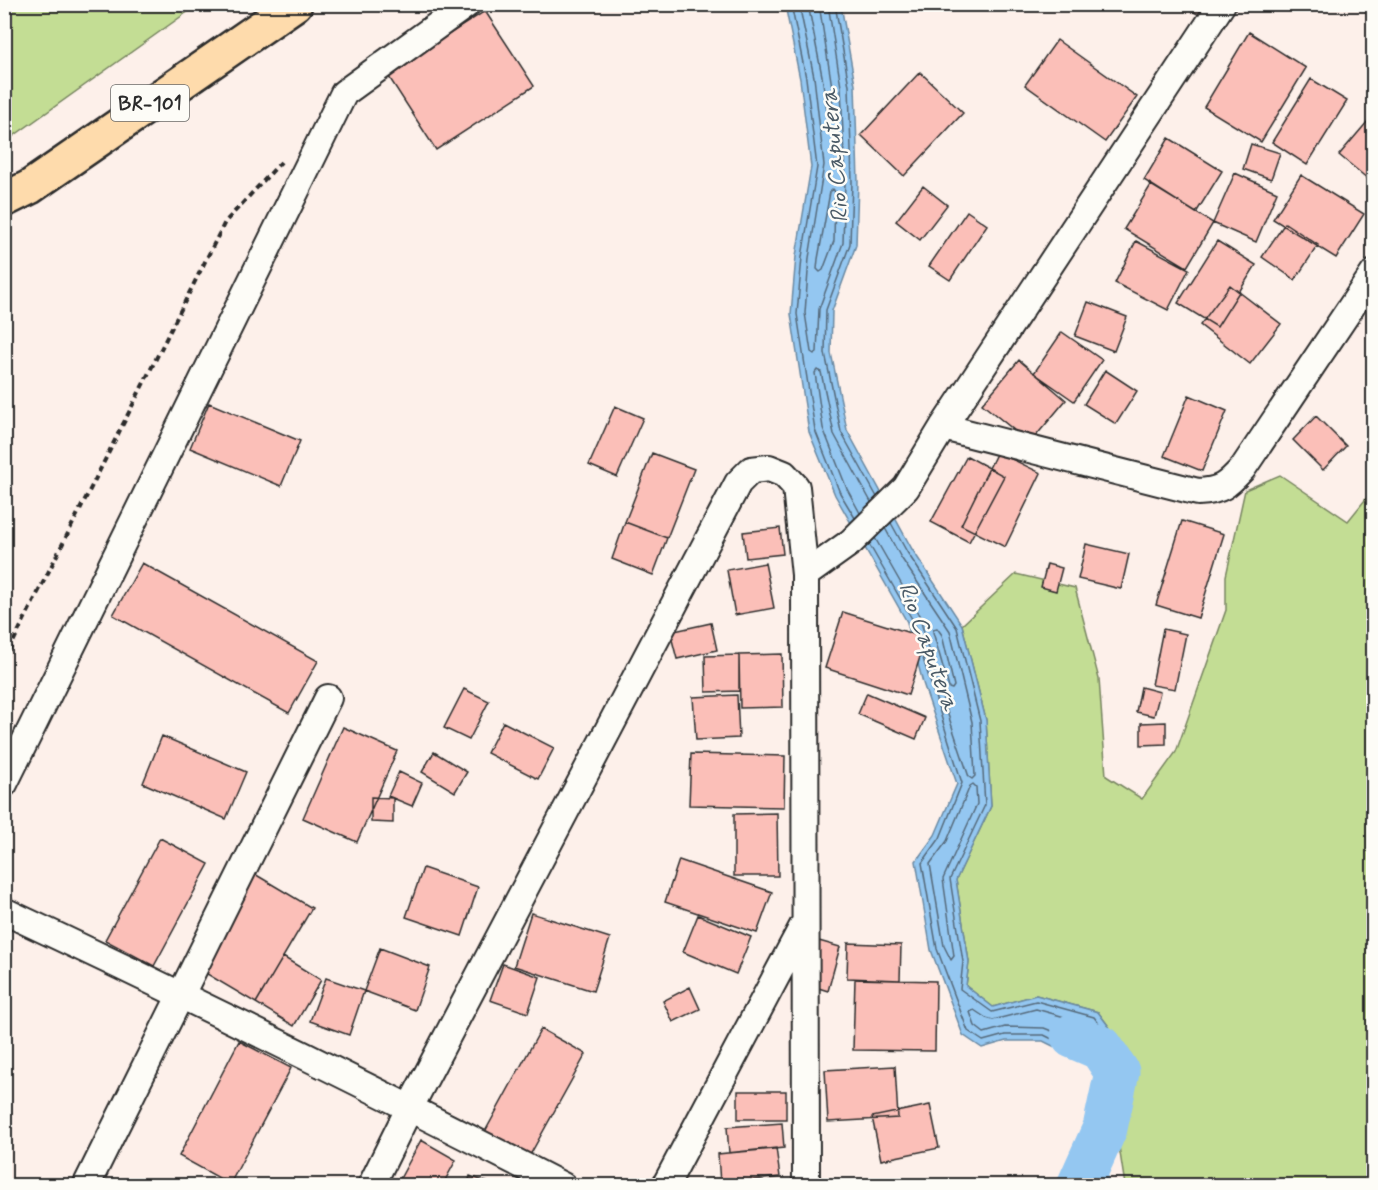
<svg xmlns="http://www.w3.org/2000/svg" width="1378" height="1190" viewBox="0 0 1378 1190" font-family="Mynerve,sans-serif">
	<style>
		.green { fill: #c3dd94; stroke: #778460; stroke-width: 1.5 }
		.water { fill: #94c7f1; stroke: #6a89a2; stroke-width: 1.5 }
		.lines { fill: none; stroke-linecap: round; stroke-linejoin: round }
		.shore { stroke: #55697a; stroke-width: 1.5 }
		.river { stroke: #94c7f1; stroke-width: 45 }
		.building { fill: #fbbfb8; stroke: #2b2b2b; stroke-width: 1.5 }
		.minor-casing { stroke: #2b2b2b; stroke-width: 30 }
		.trunk-casing { stroke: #2b2b2b; stroke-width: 38 }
		.path { stroke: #2b2b2b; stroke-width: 4; stroke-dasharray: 6 4.5; stroke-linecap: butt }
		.minor { stroke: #fdfcf7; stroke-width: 26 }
		.trunk { stroke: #fedbac; stroke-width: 33 }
		.labels { text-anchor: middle; stroke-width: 5; stroke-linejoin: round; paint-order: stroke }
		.shield { fill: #fdfcf7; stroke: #6a6a68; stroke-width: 1.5 }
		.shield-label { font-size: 21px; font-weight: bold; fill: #2b2b2b }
		.water-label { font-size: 24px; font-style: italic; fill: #4a5a66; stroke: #fdfcf7 }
	</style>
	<rect width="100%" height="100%" fill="#fdf0ea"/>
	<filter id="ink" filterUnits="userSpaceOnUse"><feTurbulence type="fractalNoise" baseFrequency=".0167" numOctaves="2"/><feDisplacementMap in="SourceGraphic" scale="12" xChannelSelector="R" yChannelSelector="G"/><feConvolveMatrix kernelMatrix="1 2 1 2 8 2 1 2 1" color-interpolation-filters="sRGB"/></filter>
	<g filter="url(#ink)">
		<path class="green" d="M 5,4 L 192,4 L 193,8 L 5,142 Z
			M 1280,475 L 1348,521 L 1373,490 L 1373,1185 L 1125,1185 L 1116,1127 L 1131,1056 L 1098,1012 L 1036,995 L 993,1007 L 966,986 L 969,962 L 956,880 L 991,806 L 986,720 L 962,625 L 1016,574 L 1075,588 L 1099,679 L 1106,776 L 1142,799 L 1176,752 L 1226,610 L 1226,576 L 1245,490 Z"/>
		<path class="water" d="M 785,5 L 841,5 L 855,85 L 858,182 L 856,245 L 832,311 L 831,353 L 847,430 L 912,549 L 962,625 L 986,720 L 991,806 L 956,880 L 969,962 L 966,986 L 993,1007 L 1036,995 L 1098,1012 L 1131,1056 L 1117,1072 L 1087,1049 L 1059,1049 L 1043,1041 L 1006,1041 L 982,1048 L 963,1035 L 931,950 L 916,861 L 935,835 L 957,784 L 923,683 L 907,622 L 835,495 L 809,432 L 791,314 L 796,256 L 811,167 L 800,79 Z"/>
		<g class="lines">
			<path class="shore" d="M 791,4 L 806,78 L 817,167 L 802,257 L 797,314 L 815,430 L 840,493 L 855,518
				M 799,4 L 814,77 L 824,165 L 809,258 L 805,313 L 811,352 L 814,354 L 817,352 L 819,309 L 843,243 L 845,182 L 841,87 L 828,4
				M 808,4 L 822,76 L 828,117 L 831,119 L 833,117 L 832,87 L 819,4
				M 835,4 L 849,86 L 852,182 L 850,244 L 826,310 L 825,353 L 841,432 L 877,497
				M 833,189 L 835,192 L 834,241 L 823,270 L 820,272 L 817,269 L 818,259 L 830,192 Z
				M 860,513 L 847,489 L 823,428 L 815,373 L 817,370 L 821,372 L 834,434 L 871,502
				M 891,523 L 907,552 L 957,628 L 980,721 L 985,805 L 950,879 L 963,962 L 960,989 L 992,1012 L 1036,1001 L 1094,1017 L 1122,1054 L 1117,1063 L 1114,1063 L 1089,1044 L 1060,1043 L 1044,1035 L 1005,1035 L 983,1041 L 968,1031 L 937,949 L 922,863 L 940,838 L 962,783 L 922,655
				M 885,528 L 900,556 L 950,631 L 972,722 L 975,776 L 972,779 L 969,777 L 936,679 L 926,642
				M 875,538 L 919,615 L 925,636
				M 869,544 L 912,619 L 916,633
				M 937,628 L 942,635 L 954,686 L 952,689 L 949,688 L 933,632 L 934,629 Z
				M 973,784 L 976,787 L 977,804 L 943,879 L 954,956 L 951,960 L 944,946 L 930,864 L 947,841 L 970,786 Z
				M 1036,1009 L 1090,1024 L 1098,1036 L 1095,1038 L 1062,1035 L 1044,1028 L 1005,1027 L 984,1033 L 975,1026 L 970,1012 L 974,1010 L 986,1018 L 993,1020 Z"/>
			<path class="river" d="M 1073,1036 L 1101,1048 L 1117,1072 L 1105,1128 L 1079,1186"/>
		</g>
		<path class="building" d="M 1180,4 L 1207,4 L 1201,16 Z
			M 485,11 L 534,86 L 436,150 L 387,74 Z
			M 1249,32 L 1306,68 L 1261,142 L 1204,107 Z
			M 1057,40 L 1137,97 L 1105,142 L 1025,85 Z
			M 920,72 L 963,113 L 904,176 L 861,135 Z
			M 1311,79 L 1347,101 L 1307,165 L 1272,142 Z
			M 1368,121 L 1374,126 L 1374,184 L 1339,155 Z
			M 1169,138 L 1222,171 L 1196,213 L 1144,180 Z
			M 1251,144 L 1280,153 L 1271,179 L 1243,169 Z
			M 1235,173 L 1277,192 L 1256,242 L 1213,223 Z
			M 1301,175 L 1364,214 L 1336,258 L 1273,219 Z
			M 1151,185 L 1213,223 L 1187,267 L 1124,229 Z
			M 923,186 L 947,205 L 920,240 L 896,221 Z
			M 967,211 L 987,225 L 950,280 L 929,266 Z
			M 1285,223 L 1318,245 L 1295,280 L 1262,257 Z
			M 1136,241 L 1189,269 L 1168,310 L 1115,283 Z
			M 1217,241 L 1256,265 L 1217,327 L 1178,303 Z
			M 1230,285 L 1281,324 L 1250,364 L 1200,325 Z
			M 1088,302 L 1127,317 L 1114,351 L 1075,336 Z
			M 1062,332 L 1102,360 L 1074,401 L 1034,373 Z
			M 1019,360 L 1066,400 L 1030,443 L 982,404 Z
			M 1105,370 L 1137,391 L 1116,424 L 1084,404 Z
			M 1189,395 L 1227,411 L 1202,471 L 1164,456 Z
			M 209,403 L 300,441 L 281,486 L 190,448 Z
			M 615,406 L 643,418 L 617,477 L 589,465 Z
			M 1316,416 L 1346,446 L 1323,470 L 1293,440 Z
			M 997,452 L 1041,473 L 1005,547 L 961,525 Z
			M 652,453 L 694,469 L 667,538 L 625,522 Z
			M 967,456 L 1004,476 L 969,542 L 931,522 Z
			M 1182,521 L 1224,534 L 1198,618 L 1156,605 Z
			M 625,522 L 667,538 L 653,575 L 612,559 Z
			M 780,528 L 783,554 L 746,558 L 743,532 Z
			M 1086,544 L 1129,554 L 1121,589 L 1078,579 Z
			M 142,563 L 318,661 L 289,713 L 113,615 Z
			M 765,563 L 774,608 L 735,615 L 727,570 Z
			M 1047,564 L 1062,568 L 1056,591 L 1041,587 Z
			M 843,612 L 926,638 L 908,695 L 825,668 Z
			M 711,623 L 717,650 L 677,659 L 670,632 Z
			M 1163,629 L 1186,634 L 1175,689 L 1152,685 Z
			M 782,654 L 783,707 L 740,708 L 739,655 Z
			M 739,655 L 739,691 L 706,692 L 705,656 Z
			M 1141,687 L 1160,692 L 1154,716 L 1136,712 Z
			M 464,689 L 489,701 L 469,740 L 444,728 Z
			M 867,693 L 925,718 L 916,739 L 858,714 Z
			M 737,695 L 739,738 L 696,740 L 693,697 Z
			M 503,722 L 554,748 L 538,779 L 487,753 Z
			M 1166,722 L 1166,744 L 1141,745 L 1141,723 Z
			M 343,727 L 397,751 L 357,842 L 303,818 Z
			M 162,736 L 246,772 L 226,819 L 143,783 Z
			M 434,752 L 467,772 L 455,792 L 422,772 Z
			M 691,754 L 785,756 L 784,807 L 689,805 Z
			M 399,772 L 422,783 L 412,806 L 388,796 Z
			M 371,797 L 393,798 L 393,823 L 371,822 Z
			M 777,813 L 778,876 L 734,876 L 734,814 Z
			M 160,838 L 209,864 L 154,966 L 105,940 Z
			M 679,860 L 772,892 L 757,933 L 665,902 Z
			M 423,868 L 478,887 L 462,936 L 406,917 Z
			M 253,873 L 312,908 L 256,1003 L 197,968 Z
			M 531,913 L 610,938 L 593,991 L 514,966 Z
			M 698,915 L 751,937 L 736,974 L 683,952 Z
			M 819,941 L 840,947 L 828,991 L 806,984 Z
			M 848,943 L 901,945 L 900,980 L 847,978 Z
			M 380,948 L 430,967 L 415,1010 L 364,991 Z
			M 283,957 L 321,980 L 294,1026 L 256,1003 Z
			M 503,964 L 540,977 L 528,1013 L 490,1000 Z
			M 326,978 L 364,991 L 349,1035 L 310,1021 Z
			M 855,979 L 936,981 L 935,1051 L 853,1050 Z
			M 690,987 L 700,1009 L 673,1022 L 663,1001 Z
			M 541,1029 L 586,1054 L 525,1164 L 481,1139 Z
			M 239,1041 L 291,1068 L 230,1184 L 179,1156 Z
			M 895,1066 L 898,1118 L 828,1122 L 825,1070 Z
			M 738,1091 L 786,1091 L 786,1119 L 738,1119 Z
			M 930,1105 L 939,1148 L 881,1160 L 872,1117 Z
			M 782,1123 L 784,1148 L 729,1153 L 727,1127 Z
			M 421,1140 L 456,1160 L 442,1186 L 396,1186 Z
			M 776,1148 L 780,1177 L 720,1184 L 718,1154 Z
			M 470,1176 L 497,1186 L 467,1186 Z"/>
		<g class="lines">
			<g class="minor-casing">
				<path id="minor" d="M 943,427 L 1198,492 C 1222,491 1227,485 1243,468 L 1374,273
					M 4,784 L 344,93 L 467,4
					M 4,911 C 192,999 378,1091 563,1186
					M 86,1186 L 328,698
					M 371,1186 L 410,1107 L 738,483 L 751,470 L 769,468 L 784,474 L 796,487 L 805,575
					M 665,1186 L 804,924
					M 806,1186 L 805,575 L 851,542 L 906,488 L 943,427 L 1222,4"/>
			</g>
			<g class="trunk-casing">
				<path id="trunk" d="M 4,200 L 30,187 L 295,4"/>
			</g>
			<path class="path" d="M 4,660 L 225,222 L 281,162"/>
			<use href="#minor" class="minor"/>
			<use href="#trunk" class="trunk"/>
		</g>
	</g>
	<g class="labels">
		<rect class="shield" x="111" y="85" width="78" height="36" rx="4.5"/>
		<g class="shield-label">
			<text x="150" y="110">BR-101</text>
		</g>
		<g class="water-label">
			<text transform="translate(834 156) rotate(-95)" y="8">Rio Caputera</text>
			<text transform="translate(929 646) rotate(70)" y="8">Rio Caputera</text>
		</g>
	</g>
	<rect width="1378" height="1190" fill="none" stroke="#fdfcf7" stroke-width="24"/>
	<rect x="12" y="12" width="1354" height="1166" fill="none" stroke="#2b2b2b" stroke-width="2" filter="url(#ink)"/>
</svg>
